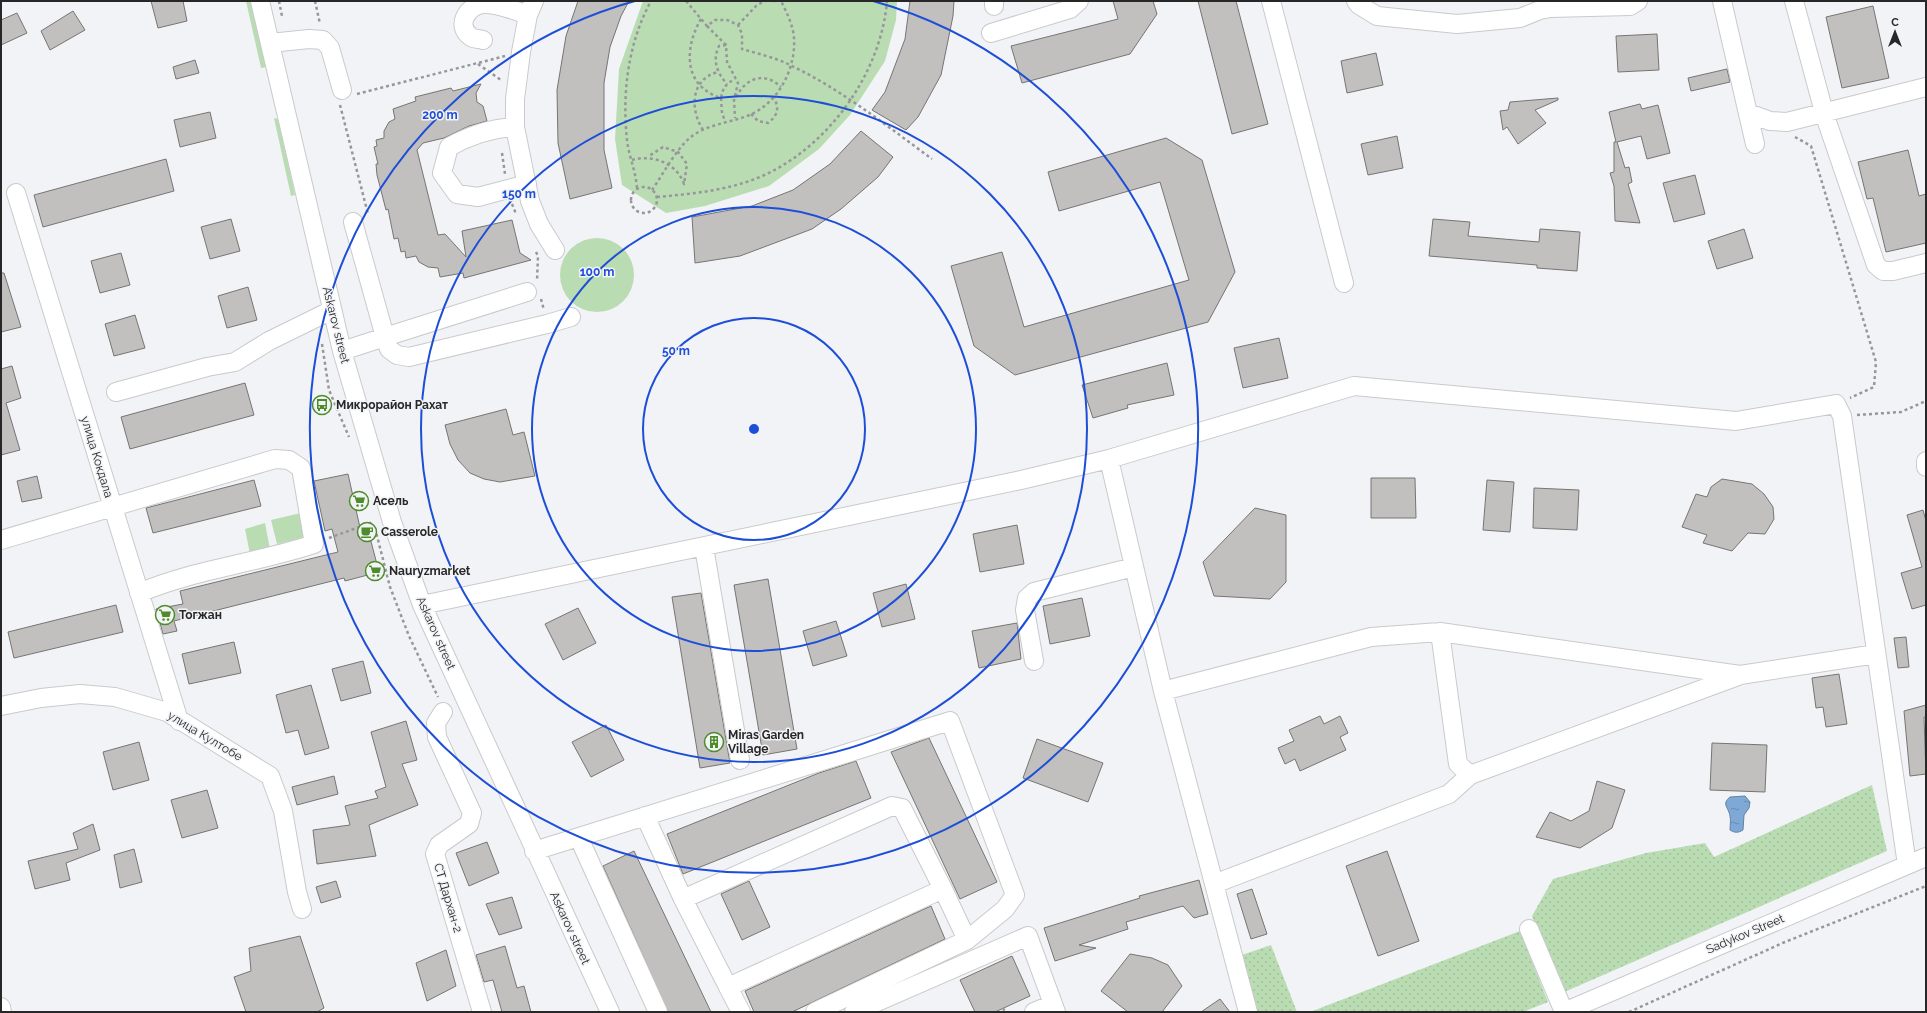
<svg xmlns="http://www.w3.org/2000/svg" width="1927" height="1013" viewBox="0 0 1927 1013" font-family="Raleway,sans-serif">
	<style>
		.green { fill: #badcb3 }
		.garden { fill: url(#garden-dots) }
		.water { fill: url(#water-ripples); stroke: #6482a2 }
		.building { fill: #c2c0bf; stroke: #777574 }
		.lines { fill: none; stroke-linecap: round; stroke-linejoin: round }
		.minor-casing { stroke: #c9cacc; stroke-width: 20 }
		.path { stroke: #969799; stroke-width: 2.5; stroke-dasharray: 3 3; stroke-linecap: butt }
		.minor { stroke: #fff; stroke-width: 18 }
		.ring { fill: none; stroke: #1d4ed8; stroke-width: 2 }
		.labels { text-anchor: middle; stroke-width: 3; stroke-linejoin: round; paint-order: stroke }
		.street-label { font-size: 12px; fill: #272728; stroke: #f2f3f6 }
		.poi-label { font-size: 12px; font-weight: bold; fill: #272728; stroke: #f2f3f6; text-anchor: start }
		.centre { fill: #1d4ed8; stroke: #f2f3f6; stroke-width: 2 }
		.ring-label { font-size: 12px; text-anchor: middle; font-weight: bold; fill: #1d4ed8; stroke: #f2f3f6; stroke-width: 3; stroke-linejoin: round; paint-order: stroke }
	</style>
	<defs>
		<pattern id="garden-dots" width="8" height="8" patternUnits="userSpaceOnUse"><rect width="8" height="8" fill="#badcb3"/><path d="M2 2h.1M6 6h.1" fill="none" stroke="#a0bd9a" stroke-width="1.8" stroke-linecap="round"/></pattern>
		<pattern id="water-ripples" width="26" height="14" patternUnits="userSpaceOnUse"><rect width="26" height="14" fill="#7ea9d6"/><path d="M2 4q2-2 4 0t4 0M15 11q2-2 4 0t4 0" fill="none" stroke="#678aae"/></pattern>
	</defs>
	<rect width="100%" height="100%" fill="#f2f3f6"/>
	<path class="green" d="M 246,1 L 251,1 L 267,67 L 261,68 Z
		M 643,1 L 897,1 L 896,20 L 885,61 L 850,115 L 819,149 L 769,186 L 705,206 L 666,213 L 622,185 L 615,139 L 619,69 Z
		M 274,118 L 278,119 L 295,195 L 291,196 Z
		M560 275a37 37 0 1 1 74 0a37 37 0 1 1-74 0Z
		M 318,509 L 324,533 L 277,544 L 271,520 Z
		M 265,523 L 270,549 L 250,554 L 245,529 Z"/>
	<path class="garden" d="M 1872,785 L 1887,851 L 1562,993 L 1532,916 L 1553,879 L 1646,853 L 1705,843 L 1714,857 Z
		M 1520,931 L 1548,1002 L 1523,1012 L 1310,1012 Z
		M 1271,945 L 1297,1012 L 1258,1012 L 1239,956 Z"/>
	<path class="water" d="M 1745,796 L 1750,802 L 1749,808 L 1744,815 L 1743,830 C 1738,833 1735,833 1730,830 C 1730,826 1731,820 1730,816 C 1729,808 1721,804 1730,797 Z"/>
	<path class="building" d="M 151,1 L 183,1 L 187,21 L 158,28 Z
		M 578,1 L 629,1 L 621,16 L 610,47 L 604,83 L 604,150 L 612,188 L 570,199 L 558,143 L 557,90 L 566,36 Z
		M 910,1 L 954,1 L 953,16 L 941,75 L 918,117 L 906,130 L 872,110 L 885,92 L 905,39 Z
		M 1113,1 L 1153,1 L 1157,14 L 1130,54 L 1022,83 L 1011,46 L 1118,19 Z
		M 1198,1 L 1236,1 L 1268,124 L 1232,134 Z
		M 1873,6 L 1889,78 L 1842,88 L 1826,17 Z
		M 73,11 L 85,30 L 50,50 L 41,31 Z
		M 17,13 L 27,33 L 1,45 L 1,20 Z
		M 1657,34 L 1659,70 L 1618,72 L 1616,36 Z
		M 1376,53 L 1383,85 L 1347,93 L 1341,61 Z
		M 195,60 L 199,73 L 176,79 L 173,67 Z
		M 1727,69 L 1730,82 L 1691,91 L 1688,78 Z
		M 481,84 L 476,93 L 477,102 L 483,106 L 487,121 L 469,126 L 444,138 L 423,143 L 417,150 L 438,235 L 445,234 L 466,257 L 462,231 L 512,220 L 520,253 L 531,260 L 464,278 L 463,273 L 440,277 L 438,268 L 428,267 L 419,262 L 416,256 L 406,258 L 405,251 L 401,252 L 398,238 L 394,239 L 388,209 L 386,210 L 377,175 L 376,164 L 378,164 L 374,147 L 377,146 L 376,140 L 384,138 L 384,131 L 389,122 L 395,119 L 393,109 L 416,101 L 415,97 L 451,88 L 453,91 Z
		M 1558,98 L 1558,100 L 1535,110 L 1546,123 L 1518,144 L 1507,127 L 1503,130 L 1500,111 L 1508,110 L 1510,102 Z
		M 1640,104 L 1642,109 L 1658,105 L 1670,153 L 1647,159 L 1641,136 L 1617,142 L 1625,168 L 1629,167 L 1632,182 L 1628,184 L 1640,223 L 1615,221 L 1614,186 L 1610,173 L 1614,172 L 1614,142 L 1616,142 L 1609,112 Z
		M 210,112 L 216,138 L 180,147 L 174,120 Z
		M 861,131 L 893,157 L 878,177 L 841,209 L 812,229 L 740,256 L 695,263 L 692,217 L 752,206 L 793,190 L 830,164 Z
		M 1397,136 L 1403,168 L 1368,175 L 1361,144 Z
		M 1166,138 L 1202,160 L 1235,272 L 1208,322 L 1015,375 L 974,346 L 951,266 L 1002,252 L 1024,327 L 1189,280 L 1160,182 L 1059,211 L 1048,172 Z
		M 1908,150 L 1919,196 L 1926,194 L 1926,243 L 1886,252 L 1873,198 L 1867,199 L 1858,162 Z
		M 166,159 L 174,191 L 43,227 L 34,195 Z
		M 1695,175 L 1705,214 L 1674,222 L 1663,183 Z
		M 231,219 L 240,251 L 210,259 L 201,227 Z
		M 1433,219 L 1470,222 L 1468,236 L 1539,242 L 1540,229 L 1580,232 L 1577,271 L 1537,268 L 1537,265 L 1429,256 Z
		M 1744,229 L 1753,258 L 1717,269 L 1708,241 Z
		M 121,253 L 130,285 L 100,293 L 91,261 Z
		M 1,273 L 4,273 L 21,327 L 1,332 Z
		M 248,287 L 257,320 L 227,328 L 218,296 Z
		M 135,315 L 145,348 L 114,356 L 105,324 Z
		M 1279,338 L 1288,378 L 1243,388 L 1234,348 Z
		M 1167,363 L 1174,395 L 1127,405 L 1128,408 L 1093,418 L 1082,385 Z
		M 12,366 L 21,398 L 6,403 L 20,450 L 1,455 L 1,369 Z
		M 245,383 L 254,415 L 130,449 L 121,417 Z
		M 506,409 L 513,435 L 524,432 L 535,476 L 500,482 L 484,479 L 470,473 L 458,460 L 450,444 L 445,425 Z
		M 348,474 L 361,532 L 368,530 L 379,572 L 345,581 L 344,578 L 174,621 L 177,631 L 163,634 L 156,609 L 183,604 L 180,591 L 338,552 L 332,529 L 325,531 L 314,481 Z
		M 37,476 L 42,498 L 22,502 L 17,481 Z
		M 1371,478 L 1415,478 L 1416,518 L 1371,518 Z
		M 1722,479 L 1752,484 L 1764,494 L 1773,507 L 1774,519 L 1765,534 L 1748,533 L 1732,551 L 1703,543 L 1707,535 L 1682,527 L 1696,494 L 1707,497 L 1711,487 Z
		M 254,480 L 261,506 L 153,533 L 146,508 Z
		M 1487,480 L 1514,482 L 1510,532 L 1483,530 Z
		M 1534,488 L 1579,490 L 1577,530 L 1533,528 Z
		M 1255,508 L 1286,515 L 1286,582 L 1270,599 L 1214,596 L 1203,562 Z
		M 1923,510 L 1926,521 L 1926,605 L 1912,609 L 1901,573 L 1922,567 L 1907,515 Z
		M 1017,525 L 1024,564 L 980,572 L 973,534 Z
		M 768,579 L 797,749 L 763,755 L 734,585 Z
		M 906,584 L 915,619 L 882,627 L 873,593 Z
		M 701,593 L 730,763 L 700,768 L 672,597 Z
		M 1082,598 L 1090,636 L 1050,644 L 1043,606 Z
		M 116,605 L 123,632 L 14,658 L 8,632 Z
		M 578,608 L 596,643 L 563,660 L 545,624 Z
		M 836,621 L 847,656 L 813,666 L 803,631 Z
		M 1017,623 L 1021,659 L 979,668 L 972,631 Z
		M 1906,637 L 1909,667 L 1898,668 L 1894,638 Z
		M 234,642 L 241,673 L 189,684 L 182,654 Z
		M 363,661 L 371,693 L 341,701 L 332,669 Z
		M 1839,674 L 1847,724 L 1826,727 L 1823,707 L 1816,708 L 1812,678 Z
		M 311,685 L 329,748 L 305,755 L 298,730 L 286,733 L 276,695 Z
		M 1926,705 L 1926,717 L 1924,717 L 1926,774 L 1910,776 L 1904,711 Z
		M 1320,716 L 1324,724 L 1340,716 L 1348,733 L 1340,737 L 1346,750 L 1300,771 L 1295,759 L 1285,764 L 1278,748 L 1294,741 L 1289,730 Z
		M 406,721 L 417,760 L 402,764 L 418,805 L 369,825 L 376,856 L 317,864 L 313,830 L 350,825 L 345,806 L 378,798 L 375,791 L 386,787 L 371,732 Z
		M 606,725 L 624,760 L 591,777 L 572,742 Z
		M 929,738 L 997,882 L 960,899 L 891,752 Z
		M 1037,739 L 1103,763 L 1088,802 L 1023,778 Z
		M 139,742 L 149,780 L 113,790 L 103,752 Z
		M 1712,743 L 1767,745 L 1765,792 L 1710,790 Z
		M 856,761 L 871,798 L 683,874 L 667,834 L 819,773 Z
		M 334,776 L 338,794 L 297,805 L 292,787 Z
		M 1597,781 L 1625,790 L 1612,828 L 1580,848 L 1536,837 L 1550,812 L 1571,821 L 1589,811 Z
		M 207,790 L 218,828 L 182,838 L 171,800 Z
		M 93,824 L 100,850 L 66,863 L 70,880 L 35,889 L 28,861 L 78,849 L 73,833 Z
		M 487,842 L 499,873 L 469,886 L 456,853 Z
		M 134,849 L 142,882 L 120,888 L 114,855 Z
		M 634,851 L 711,1012 L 668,1012 L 603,866 Z
		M 1387,851 L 1419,941 L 1378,956 L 1346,866 Z
		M 1199,880 L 1208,914 L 1194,918 L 1183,906 L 1126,922 L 1128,929 L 1079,945 L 1096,948 L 1055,961 L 1044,928 L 1140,898 L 1139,896 Z
		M 336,881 L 341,897 L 321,903 L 316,887 Z
		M 749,881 L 770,927 L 742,940 L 721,894 Z
		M 1252,889 L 1267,934 L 1251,939 L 1237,894 Z
		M 512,897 L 522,928 L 499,935 L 486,904 Z
		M 931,906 L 945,939 L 792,1012 L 754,1012 L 745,991 Z
		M 300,936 L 324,1008 L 317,1012 L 246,1012 L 234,977 L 251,971 L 249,948 Z
		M 505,946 L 517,988 L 524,986 L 531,1012 L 502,1012 L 493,980 L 484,982 L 476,955 Z
		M 446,950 L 456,986 L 427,1001 L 416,963 Z
		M 1130,954 L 1152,958 L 1168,965 L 1182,986 L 1162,1012 L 1128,1012 L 1101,991 Z
		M 1012,956 L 1030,996 L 995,1012 L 975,1012 L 960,980 Z
		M 1220,999 L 1230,1012 L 1201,1012 Z"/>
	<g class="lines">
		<g class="minor-casing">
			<path id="minor" d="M 260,1 L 342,351 L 392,522 L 422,605 L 610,1012
				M 534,1 L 528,15 L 521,52 L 515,99 L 515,127 L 530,201 L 539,224 L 555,250
				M 1271,1 L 1344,283
				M 1356,1 L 1359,5 L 1377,16 L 1457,24 L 1520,18 L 1540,10 L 1550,8 L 1630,6 L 1638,1
				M 1722,1 L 1755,144
				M 1794,1 L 1825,116 L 1876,265 L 1883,271 L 1893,271 L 1926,263
				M 994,6 L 994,1
				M 991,33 L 1070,9 L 1079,1
				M 483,40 C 479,39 474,39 471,37 C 455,26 467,6 483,4 C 495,3 517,11 528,15
				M 270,43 L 309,39 L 323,40 L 330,48 L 342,90
				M 1748,113 L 1770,121 L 1787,122 L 1926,87
				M 515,127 C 492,128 469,136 449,147 L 442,173 L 457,194 L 478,197 L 527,184
				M 16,193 L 179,721
				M 353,222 L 385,337 L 527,292
				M 342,351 L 385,337 L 389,349 L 397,355 L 409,357 L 547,324 L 571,317
				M 116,392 L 207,367 L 235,362 L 269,341 L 332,310
				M 1109,459 L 1163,691 L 1248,1012
				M 1926,461 L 1926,467
				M 1,540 L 275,459 L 289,460 L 301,468 L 314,544 C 257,563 196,569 139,593
				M 704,547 L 740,760
				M 422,605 L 1021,480 L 1109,459 L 1354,386 L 1736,421 L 1836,404 L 1842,416 L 1907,865
				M 1440,632 L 1458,764 L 1470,775 L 1738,676
				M 1034,661 L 1025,610 L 1027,598 L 1034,592 L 1134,567
				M 1163,691 L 1371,637 L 1440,632 L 1740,675 L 1876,654
				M 1,706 L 41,698 L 80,694 L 115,697 L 167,712 L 270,776 L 283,811 L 297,892 L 302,909
				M 443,712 L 436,723 L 437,737 L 472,813 L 469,824 L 439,845 L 435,854 L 482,1012
				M 645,816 L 683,899 L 892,806 L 902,808 L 943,889 L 728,987 L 741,1012
				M 579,838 L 658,1012
				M 534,851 L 950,721 L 1015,895 L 1005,909 L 967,940 L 815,1012
				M 1214,884 L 1449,794 L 1470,775
				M 943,889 L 967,940
				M 683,899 L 728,987
				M 1529,929 L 1564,1012
				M 1,1007 L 2,1012
				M 854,1012 L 1028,936 L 1056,1012
				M 1034,1012 L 1053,1004
				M 1564,1012 L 1926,857"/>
		</g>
		<path class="path" d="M 279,1 L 282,16
			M 315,1 L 320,24
			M 686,1 L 707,26 L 715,20 L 727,20 L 738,25 L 742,34 L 742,49 C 759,54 777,58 792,66 C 842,90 887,126 932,159
			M 773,1 L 775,1
			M 701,19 C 684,48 683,86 721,98 C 723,87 726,84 735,79
			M 738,25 L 756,6 L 764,1
			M 707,26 L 726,45 L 727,62 L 738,83 L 734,100 L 735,118
			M 726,45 L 719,46 C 712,60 717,73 727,84
			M 478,64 L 501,80
			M 357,94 L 505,56
			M 736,97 C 746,78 764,71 781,87
			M 721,98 L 722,113 L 725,121
			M 340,105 L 368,214
			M 751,114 L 758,121 L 768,123 C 777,116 780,109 774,98
			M 703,130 C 690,110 690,79 718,72
			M 1795,137 L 1811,146 L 1876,362 L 1874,387 L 1850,398
			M 502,153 L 505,174
			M 632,160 C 652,154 677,163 684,184 L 687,164 L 678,152 L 663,147 L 649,156
			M631 200a13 13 0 1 1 26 0a13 13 0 1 1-26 0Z
			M 637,188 C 636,172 629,157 627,140 C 622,93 628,43 651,1
			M 652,190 C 664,173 678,145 695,134 C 713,123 734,122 752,114 C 779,101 796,68 794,38 C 793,25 787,13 781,1
			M 657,197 C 690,194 723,191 755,179 C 825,152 881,75 887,1
			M 512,204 L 516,214
			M 536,252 L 538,256 L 537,281
			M 541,299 L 544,310
			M 322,344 L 329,390 L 349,437
			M 1857,415 L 1901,412 L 1926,401
			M 375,528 L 390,587 L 409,636 L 438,697
			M 329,538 L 373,522
			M 1003,1008 L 1005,1012
			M 1629,1012 L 1785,942 L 1926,886"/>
		<use href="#minor" class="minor"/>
	</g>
	<g class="ring">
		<circle cx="754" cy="429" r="111"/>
		<circle cx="754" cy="429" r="222"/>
		<circle cx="754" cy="429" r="333"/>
		<path d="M873 1A444 444 0 1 1 635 1"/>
	</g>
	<defs>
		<g id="bus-ring" transform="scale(1)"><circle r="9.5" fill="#f2f3f6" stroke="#4e8b2a" stroke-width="1.5"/><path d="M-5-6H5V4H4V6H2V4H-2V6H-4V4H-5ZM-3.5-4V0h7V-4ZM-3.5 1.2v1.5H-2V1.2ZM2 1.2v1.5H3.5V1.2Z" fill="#4e8b2a"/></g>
		<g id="supermarket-ring" transform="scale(1)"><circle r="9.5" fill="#f2f3f6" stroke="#4e8b2a" stroke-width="1.5"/><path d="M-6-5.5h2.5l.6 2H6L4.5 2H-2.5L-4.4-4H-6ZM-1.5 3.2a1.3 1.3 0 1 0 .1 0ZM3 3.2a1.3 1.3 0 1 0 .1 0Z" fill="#4e8b2a"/></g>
		<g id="cafe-ring" transform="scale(1)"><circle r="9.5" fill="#f2f3f6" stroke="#4e8b2a" stroke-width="1.5"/><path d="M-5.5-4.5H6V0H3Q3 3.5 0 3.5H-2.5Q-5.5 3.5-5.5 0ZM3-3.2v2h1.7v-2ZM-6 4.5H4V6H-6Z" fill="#4e8b2a"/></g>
		<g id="building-ring" transform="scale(1)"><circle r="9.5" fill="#f2f3f6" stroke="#4e8b2a" stroke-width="1.5"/><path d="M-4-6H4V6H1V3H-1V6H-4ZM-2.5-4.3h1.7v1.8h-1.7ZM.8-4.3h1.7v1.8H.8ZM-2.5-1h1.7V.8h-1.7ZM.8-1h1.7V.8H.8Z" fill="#4e8b2a"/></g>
	</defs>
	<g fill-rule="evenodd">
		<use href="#bus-ring" x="322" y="405"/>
		<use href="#supermarket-ring" x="359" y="501"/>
		<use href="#cafe-ring" x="367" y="532"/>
		<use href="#supermarket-ring" x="375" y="571"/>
		<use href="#supermarket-ring" x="165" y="615"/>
		<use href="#building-ring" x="714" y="742"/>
	</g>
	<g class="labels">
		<g class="street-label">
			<text transform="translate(336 325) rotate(76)" y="4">Askarov street</text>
			<text transform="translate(97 457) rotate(73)" y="4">улица Кокдала</text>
			<text transform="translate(436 633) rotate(66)" y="4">Askarov street</text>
			<text transform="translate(205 736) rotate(31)" y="4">улица Култобе</text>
			<text transform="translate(448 898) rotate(73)" y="4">СТ Дархан-2</text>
			<text transform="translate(570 928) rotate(65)" y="4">Askarov street</text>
			<text transform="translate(1745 934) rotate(-23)" y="4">Sadykov Street</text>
		</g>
		<g class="poi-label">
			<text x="336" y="409">Микрорайон Рахат</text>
			<text x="373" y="505">Асель</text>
			<text x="381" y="536">Casserole</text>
			<text x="389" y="575">Nauryzmarket</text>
			<text x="179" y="619">Тогжан</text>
			<text x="728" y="739">Miras Garden<tspan x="728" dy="14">Village</tspan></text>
		</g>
	</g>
	<circle cx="754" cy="429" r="6" class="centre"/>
	<g class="ring-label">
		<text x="440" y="119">200 m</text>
		<text x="519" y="198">150 m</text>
		<text x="597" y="276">100 m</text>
		<text x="676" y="355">50 m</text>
	</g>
	<rect width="1927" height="1013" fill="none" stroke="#272728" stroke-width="4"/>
	<g transform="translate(1895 32)" stroke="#f2f3f6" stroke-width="3" paint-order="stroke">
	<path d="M0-3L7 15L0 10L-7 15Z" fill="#272728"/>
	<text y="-6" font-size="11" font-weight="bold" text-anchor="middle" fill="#272728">С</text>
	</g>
</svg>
